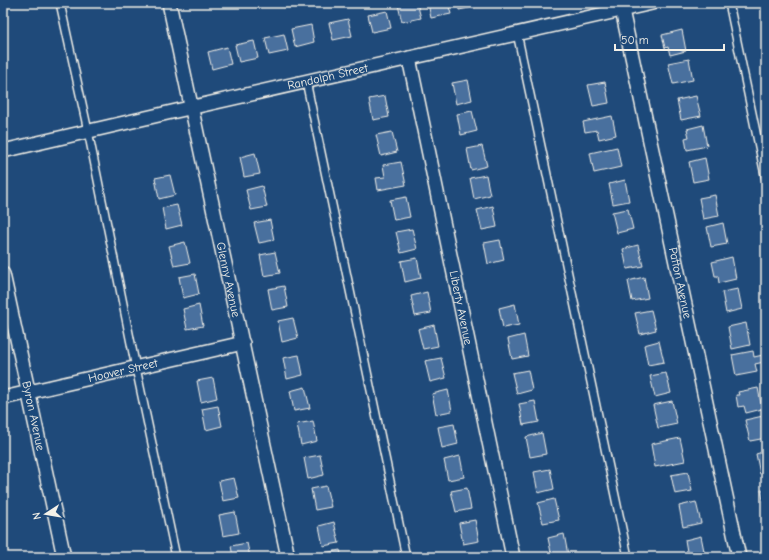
<svg xmlns="http://www.w3.org/2000/svg" width="769" height="560" viewBox="0 0 769 560" font-family="'Comic Neue',sans-serif">
	<style>
		.building { fill: #4a6f9e; stroke: #f4f1e8 }
		.lines { fill: none; stroke-linecap: round; stroke-linejoin: round }
		.service-casing { stroke: #f4f1e8; stroke-width: 10 }
		.minor-casing { stroke: #f4f1e8; stroke-width: 16 }
		.service { stroke: #1f4a7a; stroke-width: 7 }
		.minor { stroke: #1f4a7a; stroke-width: 13 }
		.labels { text-anchor: middle; stroke-width: 3; stroke-linejoin: round; paint-order: stroke }
		.street-label { font-size: 12px; fill: #f4f1e8; stroke: #1f4a7a }
	</style>
	<rect width="100%" height="100%" fill="#1f4a7a"/>
	<filter id="ink" filterUnits="userSpaceOnUse"><feTurbulence type="fractalNoise" baseFrequency=".025" numOctaves="2"/><feDisplacementMap in="SourceGraphic" scale="8" xChannelSelector="R" yChannelSelector="G"/><feConvolveMatrix kernelMatrix="1 2 1 2 8 2 1 2 1" color-interpolation-filters="sRGB"/></filter>
	<g filter="url(#ink)">
		<path class="building" d="M 406,3 L 417,3 L 421,18 L 402,22 L 398,5 Z
			M 428,3 L 448,3 L 451,14 L 431,18 Z
			M 458,3 L 478,3 L 479,6 L 459,10 Z
			M 387,11 L 391,28 L 372,32 L 368,15 Z
			M 348,19 L 352,36 L 333,40 L 329,23 Z
			M 311,25 L 314,42 L 295,47 L 291,29 Z
			M 682,30 L 686,51 L 670,55 L 668,47 L 665,48 L 662,35 Z
			M 284,34 L 288,51 L 269,55 L 265,38 Z
			M 254,41 L 258,58 L 239,62 L 235,45 Z
			M 227,47 L 231,64 L 212,69 L 208,52 Z
			M 689,59 L 693,80 L 673,84 L 668,63 Z
			M 468,80 L 472,100 L 456,104 L 452,83 Z
			M 605,82 L 609,103 L 593,106 L 588,85 Z
			M 385,96 L 389,117 L 373,120 L 369,99 Z
			M 696,96 L 701,116 L 681,120 L 677,100 Z
			M 472,111 L 477,131 L 461,135 L 457,114 Z
			M 612,116 L 616,135 L 599,139 L 597,130 L 585,132 L 583,122 Z
			M 703,125 L 707,146 L 687,150 L 685,138 L 689,137 L 687,129 Z
			M 392,132 L 397,152 L 381,156 L 376,135 Z
			M 482,146 L 487,166 L 471,170 L 467,149 Z
			M 617,147 L 621,167 L 594,173 L 590,153 Z
			M 255,153 L 260,174 L 244,177 L 240,157 Z
			M 705,158 L 709,179 L 693,182 L 689,162 Z
			M 401,162 L 406,185 L 378,190 L 376,178 L 385,177 L 383,165 Z
			M 170,175 L 175,195 L 159,199 L 155,178 Z
			M 486,175 L 490,195 L 474,199 L 470,178 Z
			M 625,180 L 629,201 L 613,204 L 609,184 Z
			M 262,186 L 267,207 L 251,210 L 246,190 Z
			M 715,195 L 719,216 L 703,219 L 699,198 Z
			M 406,197 L 410,217 L 394,220 L 390,200 Z
			M 177,205 L 182,225 L 166,229 L 162,208 Z
			M 493,206 L 497,227 L 482,230 L 477,210 Z
			M 628,209 L 633,229 L 617,233 L 612,212 Z
			M 270,220 L 274,240 L 259,243 L 254,223 Z
			M 723,223 L 727,244 L 711,247 L 707,227 Z
			M 412,229 L 417,249 L 401,253 L 396,232 Z
			M 500,240 L 504,260 L 488,264 L 484,243 Z
			M 185,242 L 190,263 L 174,266 L 169,246 Z
			M 638,245 L 643,266 L 627,269 L 623,249 Z
			M 275,252 L 280,273 L 264,276 L 260,255 Z
			M 732,257 L 736,279 L 719,283 L 718,276 L 715,276 L 712,262 Z
			M 417,258 L 421,278 L 405,282 L 401,261 Z
			M 195,274 L 199,294 L 183,298 L 179,277 Z
			M 644,277 L 648,298 L 632,301 L 628,281 Z
			M 284,286 L 288,307 L 272,310 L 268,289 Z
			M 738,289 L 742,309 L 726,313 L 722,292 Z
			M 427,292 L 431,313 L 415,316 L 411,296 Z
			M 515,304 L 519,325 L 503,328 L 499,308 Z
			M 199,305 L 203,326 L 187,329 L 183,309 Z
			M 651,310 L 656,330 L 640,334 L 635,313 Z
			M 293,318 L 298,338 L 282,342 L 278,321 Z
			M 746,323 L 750,345 L 732,349 L 728,327 Z
			M 434,325 L 438,346 L 423,349 L 418,329 Z
			M 524,335 L 528,356 L 512,359 L 508,339 Z
			M 659,341 L 664,362 L 648,365 L 644,345 Z
			M 753,351 L 754,357 L 763,355 L 764,362 L 755,364 L 757,372 L 736,376 L 732,355 Z
			M 299,355 L 303,375 L 287,379 L 283,358 Z
			M 441,358 L 446,378 L 430,382 L 425,361 Z
			M 528,370 L 532,390 L 517,394 L 512,373 Z
			M 666,373 L 671,393 L 655,397 L 650,376 Z
			M 213,378 L 217,398 L 201,402 L 197,381 Z
			M 305,387 L 310,408 L 294,411 L 290,391 Z
			M 758,388 L 762,409 L 746,413 L 744,406 L 738,407 L 736,395 L 739,395 L 738,392 Z
			M 448,390 L 452,411 L 436,414 L 432,394 Z
			M 535,401 L 539,422 L 523,425 L 519,404 Z
			M 672,401 L 677,424 L 658,428 L 653,405 Z
			M 218,406 L 222,426 L 206,430 L 202,409 Z
			M 763,416 L 766,429 L 766,438 L 750,441 L 745,420 Z
			M 313,421 L 317,441 L 301,445 L 297,424 Z
			M 454,424 L 458,444 L 442,448 L 438,427 Z
			M 542,433 L 546,454 L 530,457 L 526,437 Z
			M 680,438 L 685,461 L 655,467 L 651,444 Z
			M 766,451 L 766,473 L 760,474 L 756,454 Z
			M 320,455 L 324,475 L 308,479 L 304,458 Z
			M 460,456 L 464,477 L 448,480 L 444,460 Z
			M 550,469 L 554,489 L 538,493 L 534,472 Z
			M 688,472 L 692,491 L 675,494 L 671,475 Z
			M 234,478 L 239,498 L 223,501 L 219,481 Z
			M 326,486 L 331,507 L 315,510 L 311,489 Z
			M 467,488 L 471,509 L 456,512 L 451,491 Z
			M 766,489 L 766,510 L 765,510 L 761,490 Z
			M 554,499 L 559,520 L 543,523 L 538,503 Z
			M 696,502 L 701,523 L 683,527 L 679,506 Z
			M 235,512 L 239,533 L 223,536 L 219,515 Z
			M 475,520 L 479,541 L 463,544 L 459,523 Z
			M 334,522 L 339,543 L 323,546 L 319,526 Z
			M 564,534 L 568,555 L 558,557 L 552,557 L 548,538 Z
			M 701,536 L 705,556 L 688,557 L 685,540 Z
			M 247,543 L 250,557 L 233,557 L 231,546 Z
			M 340,550 L 342,557 L 325,557 L 324,553 Z
			M 482,553 L 483,557 L 467,557 L 466,556 Z"/>
		<g class="lines">
			<g class="service-casing">
				<path id="service" d="M 60,3 L 88,131 L 136,368 L 176,557
					M 729,3 L 766,180
					M 517,33 L 628,557
					M 306,81 L 406,557"/>
			</g>
			<g class="minor-casing">
				<g id="minor">
					<path id="s1" d="M 169,3 L 288,557"/>
					<path id="s2" d="M 622,10 L 739,557"/>
					<path id="s3" d="M 409,58 L 513,557"/>
					<path id="s4" d="M 3,151 L 176,111 L 652,3"/>
					<path id="s5" d="M 3,274 L 64,557"/>
					<path id="s6" d="M 3,398 L 243,343"/>
				</g>
			</g>
			<use href="#service" class="service"/>
			<use href="#minor" class="minor"/>
		</g>
	</g>
	<g class="labels">
		<g class="street-label">
			<text dy="4" stroke="none"><textPath href="#s4" startOffset="333">Randolph Street</textPath></text>
			<text dy="4" stroke="none"><textPath href="#s1" startOffset="283">Glenny Avenue</textPath></text>
			<text dy="4" stroke="none"><textPath href="#s2" startOffset="279">Patton Avenue</textPath></text>
			<text dy="4" stroke="none"><textPath href="#s3" startOffset="255">Liberty Avenue</textPath></text>
			<text dy="4" stroke="none"><textPath href="#s6" startOffset="123">Hoover Street</textPath></text>
			<text dy="4" stroke="none"><textPath href="#s5" startOffset="145">Byron Avenue</textPath></text>
		</g>
	</g>
	<rect width="769" height="560" fill="none" stroke="#1f4a7a" stroke-width="16"/>
	<rect x="8" y="8" width="753" height="544" fill="none" stroke="#f4f1e8" stroke-width="1.5" filter="url(#ink)"/>
	<g transform="translate(46 514) rotate(258)" stroke="#1f4a7a" stroke-width="3" paint-order="stroke">
	<path d="M0-3L7 15L0 10L-7 15Z" fill="#f4f1e8"/>
	<text y="-6" font-size="11" font-weight="bold" text-anchor="middle" fill="#f4f1e8">N</text>
	</g>
	<path d="M615 44v6h109v-6" fill="none" stroke="#f4f1e8" stroke-width="2"/>
	<text x="621" y="44" font-size="12" fill="#f4f1e8" stroke="#1f4a7a" stroke-width="3" paint-order="stroke">50 m</text>
</svg>
